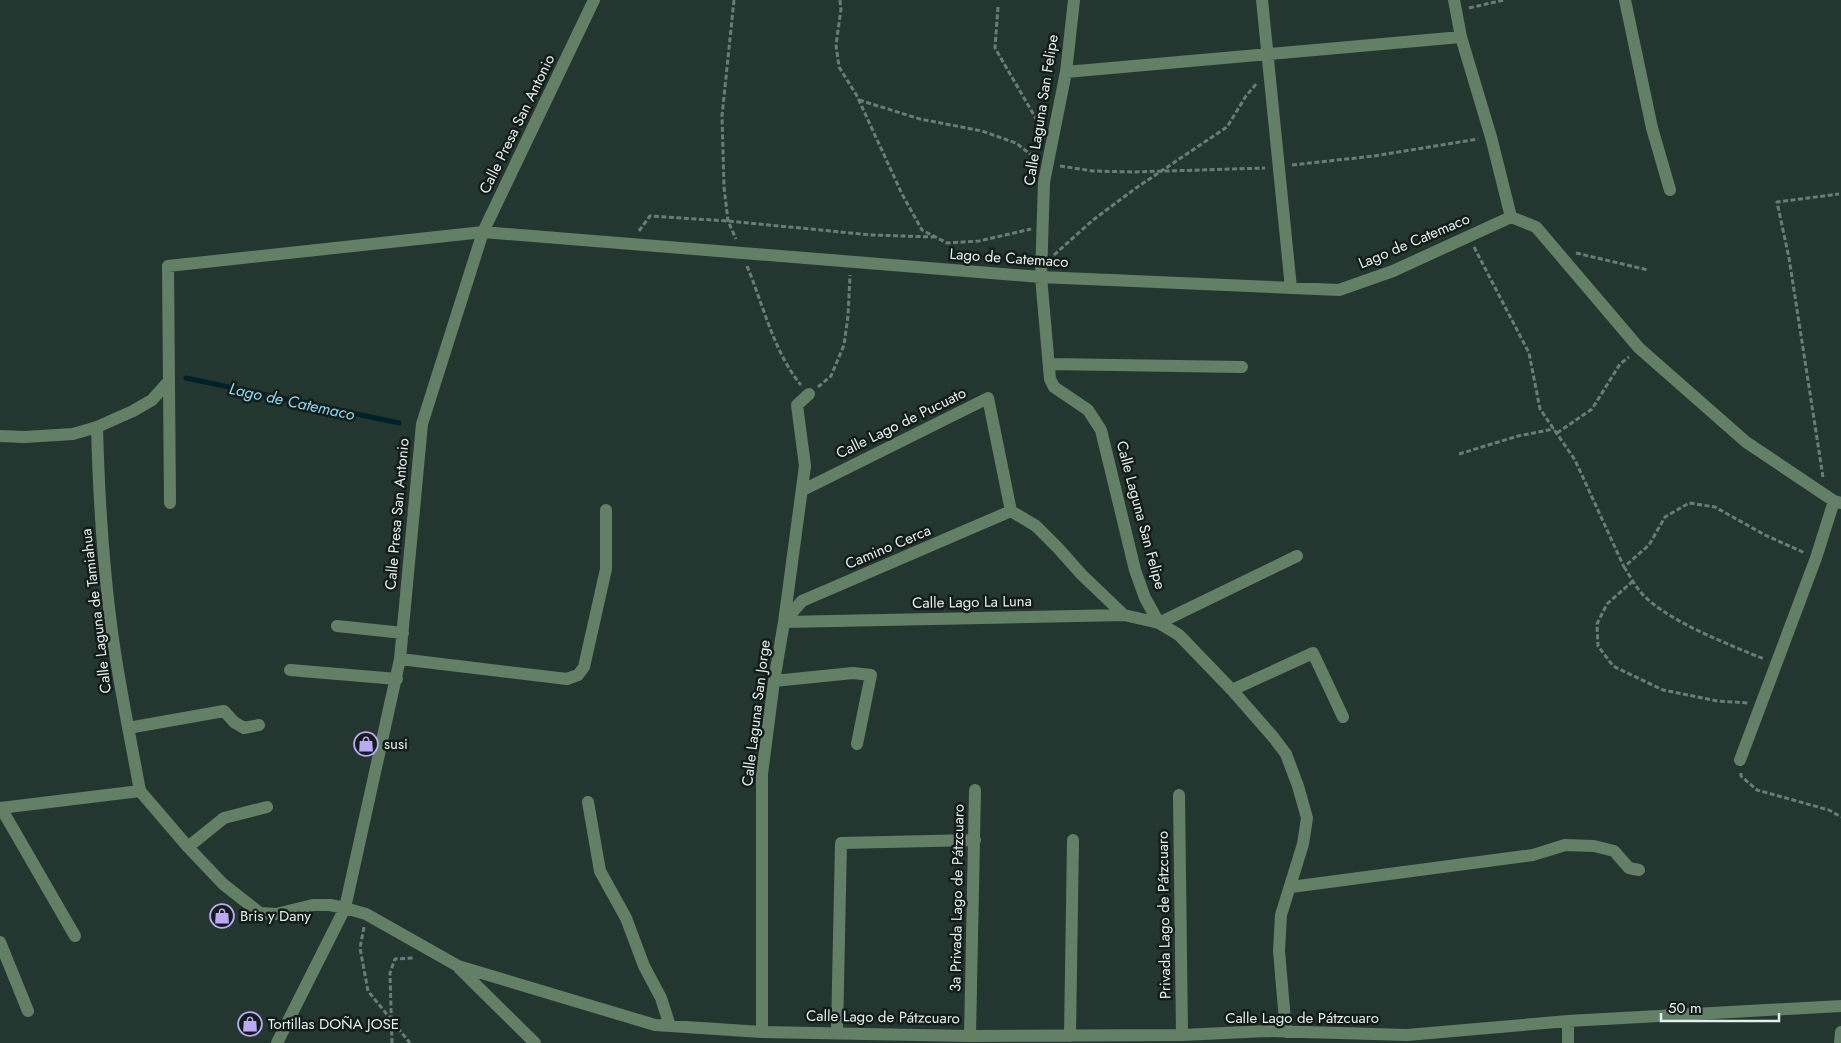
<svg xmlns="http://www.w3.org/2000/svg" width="1841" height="1043" viewBox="0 0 1841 1043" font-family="Jost,sans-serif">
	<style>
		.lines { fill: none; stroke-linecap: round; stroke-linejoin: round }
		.stream { stroke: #00202a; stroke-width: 5 }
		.path { stroke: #6b7c77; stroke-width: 3; stroke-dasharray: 5 2.5; stroke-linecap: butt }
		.minor { stroke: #638067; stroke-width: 12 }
		.labels { text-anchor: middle; stroke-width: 5; stroke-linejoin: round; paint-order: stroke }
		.street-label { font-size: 15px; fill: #e3efeb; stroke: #131c19 }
		.poi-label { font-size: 15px; fill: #e3efeb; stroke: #131c19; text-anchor: start }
		.water-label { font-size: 16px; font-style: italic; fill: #8cdaf4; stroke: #131c19 }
	</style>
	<rect width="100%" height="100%" fill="#233730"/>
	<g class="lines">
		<path class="stream" d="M 186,378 L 399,423"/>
		<path class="path" d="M 734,0 L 722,116 L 724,187 L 728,221 L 736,239
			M 840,0 L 841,9 L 836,45 L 839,67 L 857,96 L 902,194 L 922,230 L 947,243 L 979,241 L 1031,229
			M 998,7 L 995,48 L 1042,129
			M 1469,8 L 1504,0
			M 859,100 L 920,119 L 982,131 L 1016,143 L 1035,158
			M 1292,165 L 1374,156 L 1478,139
			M 1060,166 L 1093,171 L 1134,172 L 1265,168
			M 639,231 L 650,216 L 728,221 L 872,235 L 934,237
			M 1474,247 L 1529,353 L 1540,409 L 1575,460 L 1624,567 L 1649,545 L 1665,517 L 1689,503 L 1715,507 L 1765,535 L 1805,553
			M 1576,253 L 1648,270
			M 1054,255 L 1093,220 L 1136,188 L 1227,127 L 1246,96 L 1257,83
			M 747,266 C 763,304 774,353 801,385
			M 818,387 L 831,376 L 844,345 L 848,316 L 850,275
			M 1557,433 L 1592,409 L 1620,364 L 1629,357
			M 1459,454 L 1518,436 L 1554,429
			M 1823,477 L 1789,258 L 1777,202 L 1839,194
			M 1624,567 C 1629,574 1633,583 1639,590 C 1661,619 1730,645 1764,659
			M 1633,581 L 1607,604 L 1597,624 L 1598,646 L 1613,666 L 1663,690 L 1717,701 L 1749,703
			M 1741,773 L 1741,776 L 1757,790 L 1829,810 L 1841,817
			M 364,927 L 360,948 L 368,991 L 410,1043
			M 392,1043 L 390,973 L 395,959 L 415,958"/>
		<path class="minor" d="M 1074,0 L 1066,72 L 1044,182 L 1041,277 L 1050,379 L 1054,387 L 1088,410 L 1101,430 L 1135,570 L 1145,598 L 1159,623 L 1179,635 L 1232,690 L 1274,738 L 1286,754 L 1298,786 L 1307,818 L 1303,844 L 1281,915 L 1279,951 L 1286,1032
			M 1262,0 L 1291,288
			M 1454,0 L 1461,37 L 1491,137 L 1511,217
			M 1625,0 L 1652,128 L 1670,190
			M 1066,72 L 1461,37
			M 1049,364 L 1242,367
			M 97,427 C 99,504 104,583 116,659 C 123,703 132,747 140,791
			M 0,436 L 25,437 L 73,434 L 97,427 L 133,411 L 152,400 L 168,382
			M 803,490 L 988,398 L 1011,511 L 1036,526 L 1058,548 L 1082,575 L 1124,615
			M 170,503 L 168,266 L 483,232 L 1041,277 L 1339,290 L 1393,271 L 1511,217 L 1536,227 L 1639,348 L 1746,442 L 1834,501 L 1841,503
			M 784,622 L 1124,615 L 1159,623 L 1297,556
			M 784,622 L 802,601 L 1011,511
			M 337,626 L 403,633
			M 400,659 L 567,679 L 578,675 L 584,667 L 606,569 L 606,510
			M 290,670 L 397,679
			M 774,681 L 853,673 L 871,675 L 857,744
			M 1232,690 L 1313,653 L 1343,717
			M 128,728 L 224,711 L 234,722 L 244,728 L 259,725
			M 1740,760 L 1816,558 L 1834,501
			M 140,791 L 188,847 L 223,884 L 260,913 L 276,914 L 313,905 L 330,905 L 345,908 L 366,914 L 458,966 L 655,1025 L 762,1032 L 970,1036 L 1182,1035 L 1267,1031 L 1407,1035 L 1568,1021 L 1841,1006
			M 1179,795 L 1182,1035
			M 588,802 L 600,871 L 626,918 L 644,966 L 661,998 L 670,1026
			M 0,808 L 140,791
			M 1,808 L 75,936
			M 188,847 L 224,818 L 267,807
			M 1291,887 L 1533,855 L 1565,845 L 1594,846 L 1614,851 L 1629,868 L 1639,870
			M 0,942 L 28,1011
			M 459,968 L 535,1043
			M 762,1032 L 762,774 L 774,681 L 784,622 L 805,466 L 797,405 L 809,394
			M 837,1032 L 841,843 L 975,840
			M 970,1036 L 975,790
			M 1070,1036 L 1073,840
			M 277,1043 L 345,908 L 400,659 L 422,424 L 483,232 L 594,0
			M 1568,1043 L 1568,1021
			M 1840,1043 L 1841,1032"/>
	</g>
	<defs>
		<g id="shop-ring" transform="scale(1.25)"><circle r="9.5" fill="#131c19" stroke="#baaaf6" stroke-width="1.5"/><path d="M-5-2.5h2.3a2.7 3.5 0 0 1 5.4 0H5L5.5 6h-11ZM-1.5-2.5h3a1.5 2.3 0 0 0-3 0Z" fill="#baaaf6"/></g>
	</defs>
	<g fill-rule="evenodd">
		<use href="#shop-ring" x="366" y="744"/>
		<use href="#shop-ring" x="222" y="916"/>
		<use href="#shop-ring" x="250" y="1024"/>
	</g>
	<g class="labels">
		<g class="street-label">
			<text transform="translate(1041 110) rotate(-81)" y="5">Calle Laguna San Felipe</text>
			<text transform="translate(517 124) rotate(-64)" y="5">Calle Presa San Antonio</text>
			<text transform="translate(1414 241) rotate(-23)" y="5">Lago de Catemaco</text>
			<text transform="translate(1009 258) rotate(4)" y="5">Lago de Catemaco</text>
			<text transform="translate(901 423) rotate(-26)" y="5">Calle Lago de Pucuato</text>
			<text transform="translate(397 514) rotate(-85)" y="5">Calle Presa San Antonio</text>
			<text transform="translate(1141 515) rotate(75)" y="5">Calle Laguna San Felipe</text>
			<text transform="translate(888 547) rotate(-23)" y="5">Camino Cerca</text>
			<text transform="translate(972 602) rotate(-1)" y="5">Calle Lago La Luna</text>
			<text transform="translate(96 611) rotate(-97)" y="5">Calle Laguna de Tamiahua</text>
			<text transform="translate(756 713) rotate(-83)" y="5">Calle Laguna San Jorge</text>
			<text transform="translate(957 898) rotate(-89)" y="5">3a Privada Lago de Pátzcuaro</text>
			<text transform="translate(1164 915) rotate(-91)" y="5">Privada Lago de Pátzcuaro</text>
			<text transform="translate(883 1017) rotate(1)" y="5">Calle Lago de Pátzcuaro</text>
			<text x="1302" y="1023">Calle Lago de Pátzcuaro</text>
		</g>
		<g class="poi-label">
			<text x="384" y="749">susi</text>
			<text x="240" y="921">Bris y Dany</text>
			<text x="268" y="1029">Tortillas DOÑA JOSE</text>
		</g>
		<g class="water-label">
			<text transform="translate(292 401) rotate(12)" y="6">Lago de Catemaco</text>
		</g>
	</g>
	<path d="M1661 1013v8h118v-8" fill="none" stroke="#e3efeb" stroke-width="2.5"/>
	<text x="1668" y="1013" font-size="15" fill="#e3efeb" stroke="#131c19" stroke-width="4" paint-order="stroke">50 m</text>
</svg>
